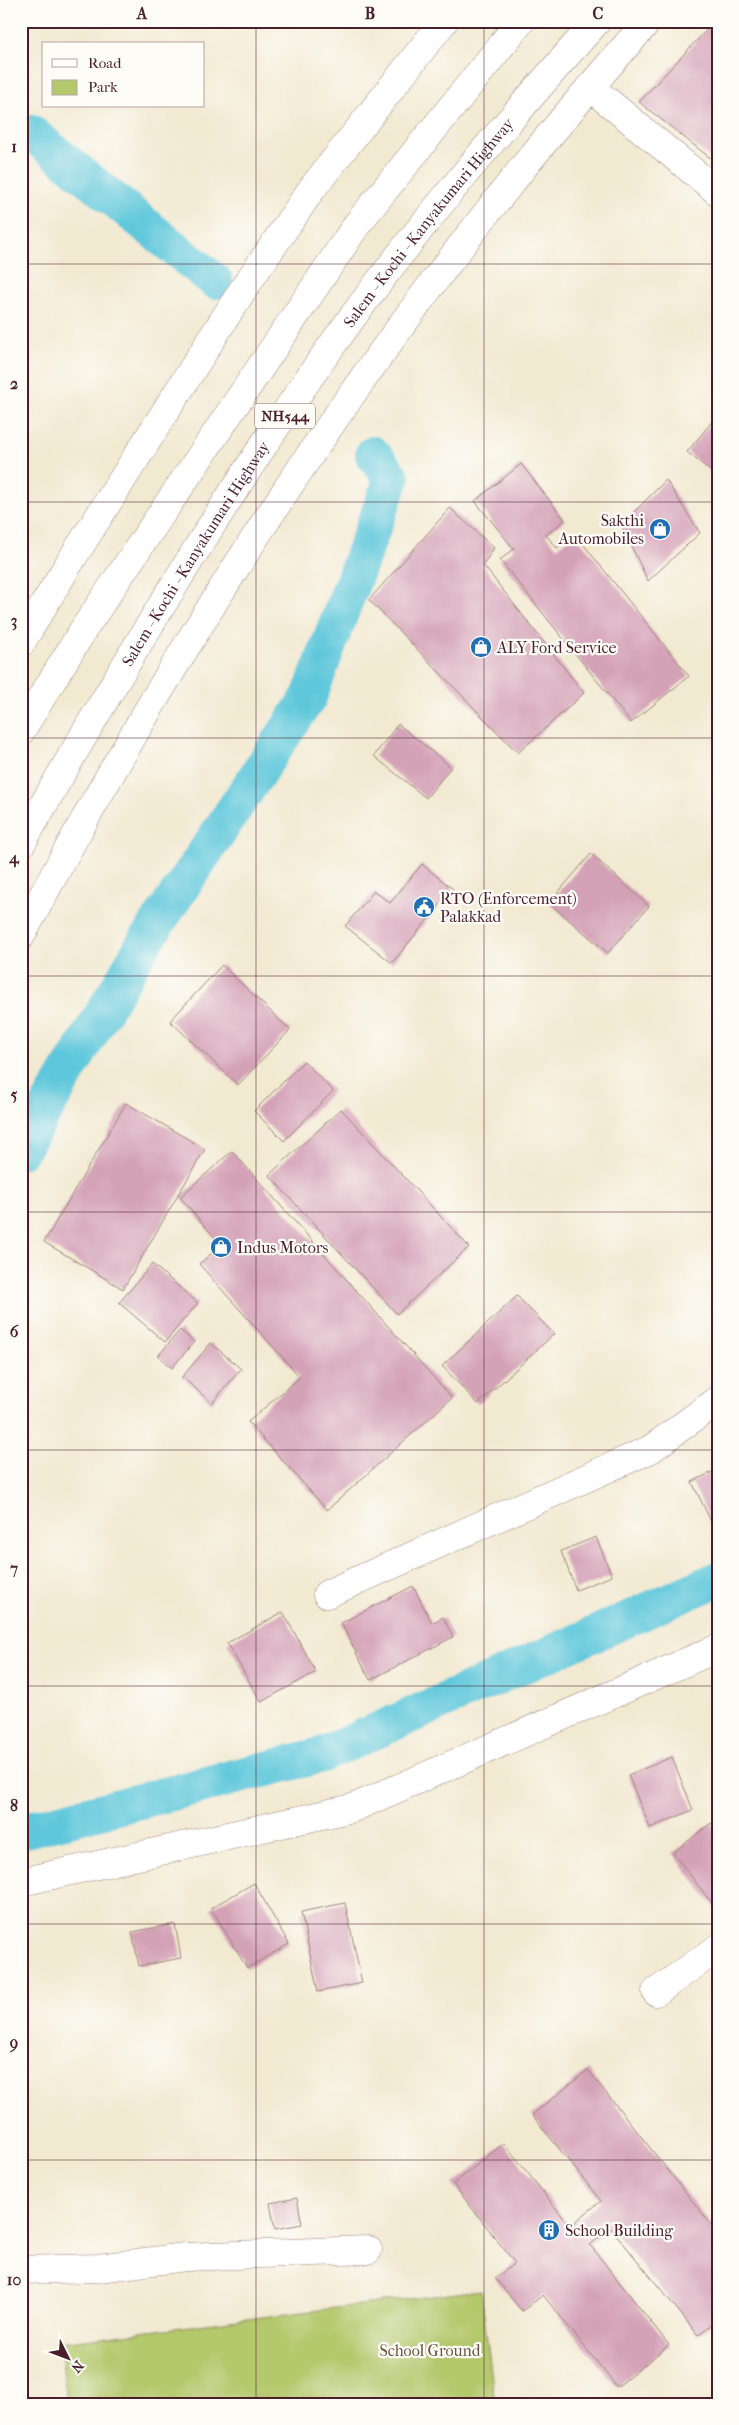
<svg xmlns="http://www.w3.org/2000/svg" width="739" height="2425" viewBox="0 0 739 2425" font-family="'IM FELL French Canon',serif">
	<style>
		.green { fill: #b4c86c; stroke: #7f744c }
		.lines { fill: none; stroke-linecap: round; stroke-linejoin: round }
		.canal { stroke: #5fc7db; stroke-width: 36 }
		.building { fill: #d4a2b7 }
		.minor-casing { stroke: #9e847e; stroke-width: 29 }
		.tertiary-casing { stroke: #9e847e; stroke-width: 29 }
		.trunk-casing { stroke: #9e847e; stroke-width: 29 }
		.minor { stroke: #fff; stroke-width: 28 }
		.tertiary { stroke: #fff; stroke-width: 28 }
		.trunk { stroke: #fff; stroke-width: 28 }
		.grid { fill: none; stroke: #4a1f2b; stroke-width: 1; stroke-opacity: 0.55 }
		.labels { text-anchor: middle; stroke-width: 4.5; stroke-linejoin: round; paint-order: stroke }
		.shield { fill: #fdfcf7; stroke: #806168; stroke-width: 1 }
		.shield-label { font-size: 15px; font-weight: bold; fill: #4a1f2b }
		.street-label { font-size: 16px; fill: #4a1f2b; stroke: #fdfcf7 }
		.poi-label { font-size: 16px; fill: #4a1f2b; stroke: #fdfcf7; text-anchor: start }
		.park-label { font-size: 16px; fill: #6a523e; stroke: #fdfcf7 }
		.neatline { fill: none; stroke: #4a1f2b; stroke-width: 2 }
		.grid-label { font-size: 16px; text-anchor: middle; font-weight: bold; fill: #4a1f2b }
	</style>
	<rect width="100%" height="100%" fill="#fdfcf7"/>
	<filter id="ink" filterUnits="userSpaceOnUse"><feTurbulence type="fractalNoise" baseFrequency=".02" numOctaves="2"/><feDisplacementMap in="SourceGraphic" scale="10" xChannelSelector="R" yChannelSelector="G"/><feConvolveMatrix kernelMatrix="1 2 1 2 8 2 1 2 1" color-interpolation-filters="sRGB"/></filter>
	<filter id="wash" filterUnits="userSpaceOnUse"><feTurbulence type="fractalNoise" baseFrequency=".0096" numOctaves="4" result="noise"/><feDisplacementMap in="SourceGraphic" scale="20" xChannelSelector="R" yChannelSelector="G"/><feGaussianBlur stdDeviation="1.12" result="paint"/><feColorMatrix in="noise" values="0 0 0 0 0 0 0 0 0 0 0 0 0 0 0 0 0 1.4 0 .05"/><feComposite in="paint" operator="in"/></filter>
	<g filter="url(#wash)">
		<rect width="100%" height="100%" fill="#f2e9d1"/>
		<path class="green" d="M 481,2290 L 495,2404 L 67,2404 L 60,2342 Z"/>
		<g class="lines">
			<path class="canal" d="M 21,136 L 30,132 L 215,281
				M 21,1151 L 143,945 L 309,697 L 392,478 L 373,454
				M 21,1831 L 322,1755 L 718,1579"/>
		</g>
		<g id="blocks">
			<path class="building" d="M 715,21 L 718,21 L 718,164 L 639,102 Z
				M 715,418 L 718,420 L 718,477 L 687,452 Z
				M 521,464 L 565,520 L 546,535 L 557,548 L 575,534 L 689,676 L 631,723 L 500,560 L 514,549 L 475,501 Z
				M 666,480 L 700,533 L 648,581 L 621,525 Z
				M 450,508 L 494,548 L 483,565 L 584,693 L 518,753 L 369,600 Z
				M 398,724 L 451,767 L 426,798 L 374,756 Z
				M 591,854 L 649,906 L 608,953 L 549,903 Z
				M 422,864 L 453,889 L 392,963 L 345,926 L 374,891 L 390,903 Z
				M 222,965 L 290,1030 L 238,1085 L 170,1021 Z
				M 304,1061 L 333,1091 L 284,1141 L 254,1111 Z
				M 126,1103 L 205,1149 L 123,1289 L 44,1242 Z
				M 341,1109 L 469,1247 L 397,1314 L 269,1175 Z
				M 232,1151 L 452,1398 L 327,1510 L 248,1422 L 300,1377 L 199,1264 L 221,1245 L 180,1197 Z
				M 152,1264 L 198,1303 L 165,1342 L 119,1303 Z
				M 517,1296 L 554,1334 L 478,1404 L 442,1366 Z
				M 180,1330 L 194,1342 L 172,1368 L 158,1356 Z
				M 211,1343 L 241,1369 L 212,1403 L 182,1377 Z
				M 718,1469 L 718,1532 L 716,1532 L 692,1482 Z
				M 596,1537 L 612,1576 L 576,1590 L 561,1551 Z
				M 413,1586 L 432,1623 L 443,1617 L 453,1637 L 370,1680 L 341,1623 Z
				M 283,1612 L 316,1672 L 261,1702 L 227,1643 Z
				M 672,1757 L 693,1810 L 650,1828 L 628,1775 Z
				M 711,1823 L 718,1832 L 718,1911 L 673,1853 Z
				M 254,1883 L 289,1944 L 247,1968 L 211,1908 Z
				M 345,1903 L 362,1983 L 318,1992 L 301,1912 Z
				M 175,1924 L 181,1958 L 139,1966 L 132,1932 Z
				M 588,2070 L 718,2233 L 718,2319 L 698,2335 L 611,2228 L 590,2245 L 669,2345 L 617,2387 L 543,2295 L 522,2311 L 495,2278 L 515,2263 L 453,2184 L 504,2143 L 570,2226 L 601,2201 L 532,2115 Z
				M 297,2198 L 302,2224 L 275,2229 L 270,2203 Z"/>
		</g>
	</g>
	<g filter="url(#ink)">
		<use href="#blocks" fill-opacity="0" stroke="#9e847e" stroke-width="1"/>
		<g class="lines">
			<g class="minor-casing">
				<path id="minor" d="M 327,1594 L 651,1449 L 718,1400
					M 21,1882 L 353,1808 L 718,1648
					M 656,1992 L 718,1948
					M 21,2270 L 98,2268 L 185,2257 L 368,2250"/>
			</g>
			<g class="tertiary-casing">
				<path id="tertiary" d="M 590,87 L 718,192
					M 21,643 L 68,565 L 242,291 L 311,190 L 444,21
					M 21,936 C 195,609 400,297 648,21"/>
			</g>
			<g class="trunk-casing">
				<g id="trunk">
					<path d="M 21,731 L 85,627 L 358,223 L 521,21"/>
					<path id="s1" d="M 21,844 C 112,684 206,527 311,375 C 397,251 496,134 597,21"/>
				</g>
			</g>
			<use href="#minor" class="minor"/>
			<use href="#tertiary" class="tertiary"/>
			<use href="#trunk" class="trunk"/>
		</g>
	</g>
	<path class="grid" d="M 256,21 L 256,2404M 484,21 L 484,2404M 21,264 L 718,264M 21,502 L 718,502M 21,738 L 718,738M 21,976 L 718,976M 21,1212 L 718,1212M 21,1450 L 718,1450M 21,1686 L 718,1686M 21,1924 L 718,1924M 21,2160 L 718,2160"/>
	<defs>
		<g id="shop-disc" transform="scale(1.125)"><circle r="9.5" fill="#1f6fb2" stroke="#fdfcf7"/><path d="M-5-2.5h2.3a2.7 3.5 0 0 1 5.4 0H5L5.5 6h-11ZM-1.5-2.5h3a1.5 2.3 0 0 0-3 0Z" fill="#fff"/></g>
		<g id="civic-disc" transform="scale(1.125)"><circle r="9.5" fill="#1f6fb2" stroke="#fdfcf7"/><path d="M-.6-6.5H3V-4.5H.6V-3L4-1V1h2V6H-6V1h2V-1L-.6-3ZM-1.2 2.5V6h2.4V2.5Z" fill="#fff"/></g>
		<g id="building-disc" transform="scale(1.125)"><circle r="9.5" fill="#1f6fb2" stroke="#fdfcf7"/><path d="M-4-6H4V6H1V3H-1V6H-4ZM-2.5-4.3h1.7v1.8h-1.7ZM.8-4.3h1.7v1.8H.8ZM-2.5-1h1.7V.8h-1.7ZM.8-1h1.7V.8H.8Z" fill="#fff"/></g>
	</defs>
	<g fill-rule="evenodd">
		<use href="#shop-disc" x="660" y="529"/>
		<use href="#shop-disc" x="481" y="647"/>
		<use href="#civic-disc" x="424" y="907"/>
		<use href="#shop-disc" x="221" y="1247"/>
		<use href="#building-disc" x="549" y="2230"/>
	</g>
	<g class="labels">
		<rect class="shield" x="255" y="403.5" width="60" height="25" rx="4"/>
		<g class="shield-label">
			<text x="285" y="421">NH544</text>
		</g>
		<g class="street-label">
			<text dy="6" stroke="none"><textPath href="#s1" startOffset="744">Salem - Kochi - Kanyakumari Highway</textPath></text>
			<text dy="6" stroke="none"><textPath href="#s1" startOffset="339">Salem - Kochi - Kanyakumari Highway</textPath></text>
		</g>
		<g class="poi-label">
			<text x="644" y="526" text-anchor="end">Sakthi<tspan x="644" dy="18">Automobiles</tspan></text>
			<text x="497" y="653">ALY Ford Service</text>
			<text x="440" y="904">RTO (Enforcement)<tspan x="440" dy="18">Palakkad</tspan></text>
			<text x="237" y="1253">Indus Motors</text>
			<text x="565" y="2236">School Building</text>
		</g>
		<g class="park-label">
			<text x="430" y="2356">School Ground</text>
		</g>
	</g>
	<rect width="739" height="2425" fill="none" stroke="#fdfcf7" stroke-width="55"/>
	<rect x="42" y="42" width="162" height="65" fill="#fdfcf7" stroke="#b5a4a5"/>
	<rect x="52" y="59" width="25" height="8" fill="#ffffff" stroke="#b5a4a5"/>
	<text x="88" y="68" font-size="15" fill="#4a1f2b">Road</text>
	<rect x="52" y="80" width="25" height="15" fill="#b4c86c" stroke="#b5a4a5"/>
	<text x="88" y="92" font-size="15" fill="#4a1f2b">Park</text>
	<g transform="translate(68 2358) rotate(132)" stroke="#fdfcf7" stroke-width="4" paint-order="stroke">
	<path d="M0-4L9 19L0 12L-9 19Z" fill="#4a1f2b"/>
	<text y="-8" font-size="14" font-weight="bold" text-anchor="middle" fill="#4a1f2b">N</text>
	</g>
	<rect x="28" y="28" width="684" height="2370" class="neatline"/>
	<g class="grid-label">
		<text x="142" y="19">A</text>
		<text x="370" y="19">B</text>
		<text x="598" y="19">C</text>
		<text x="14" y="152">1</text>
		<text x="14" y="389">2</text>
		<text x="14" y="626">3</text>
		<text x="14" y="863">4</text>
		<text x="14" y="1100">5</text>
		<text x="14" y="1337">6</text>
		<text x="14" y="1574">7</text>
		<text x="14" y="1811">8</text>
		<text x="14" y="2048">9</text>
		<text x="14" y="2285">10</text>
	</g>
</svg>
